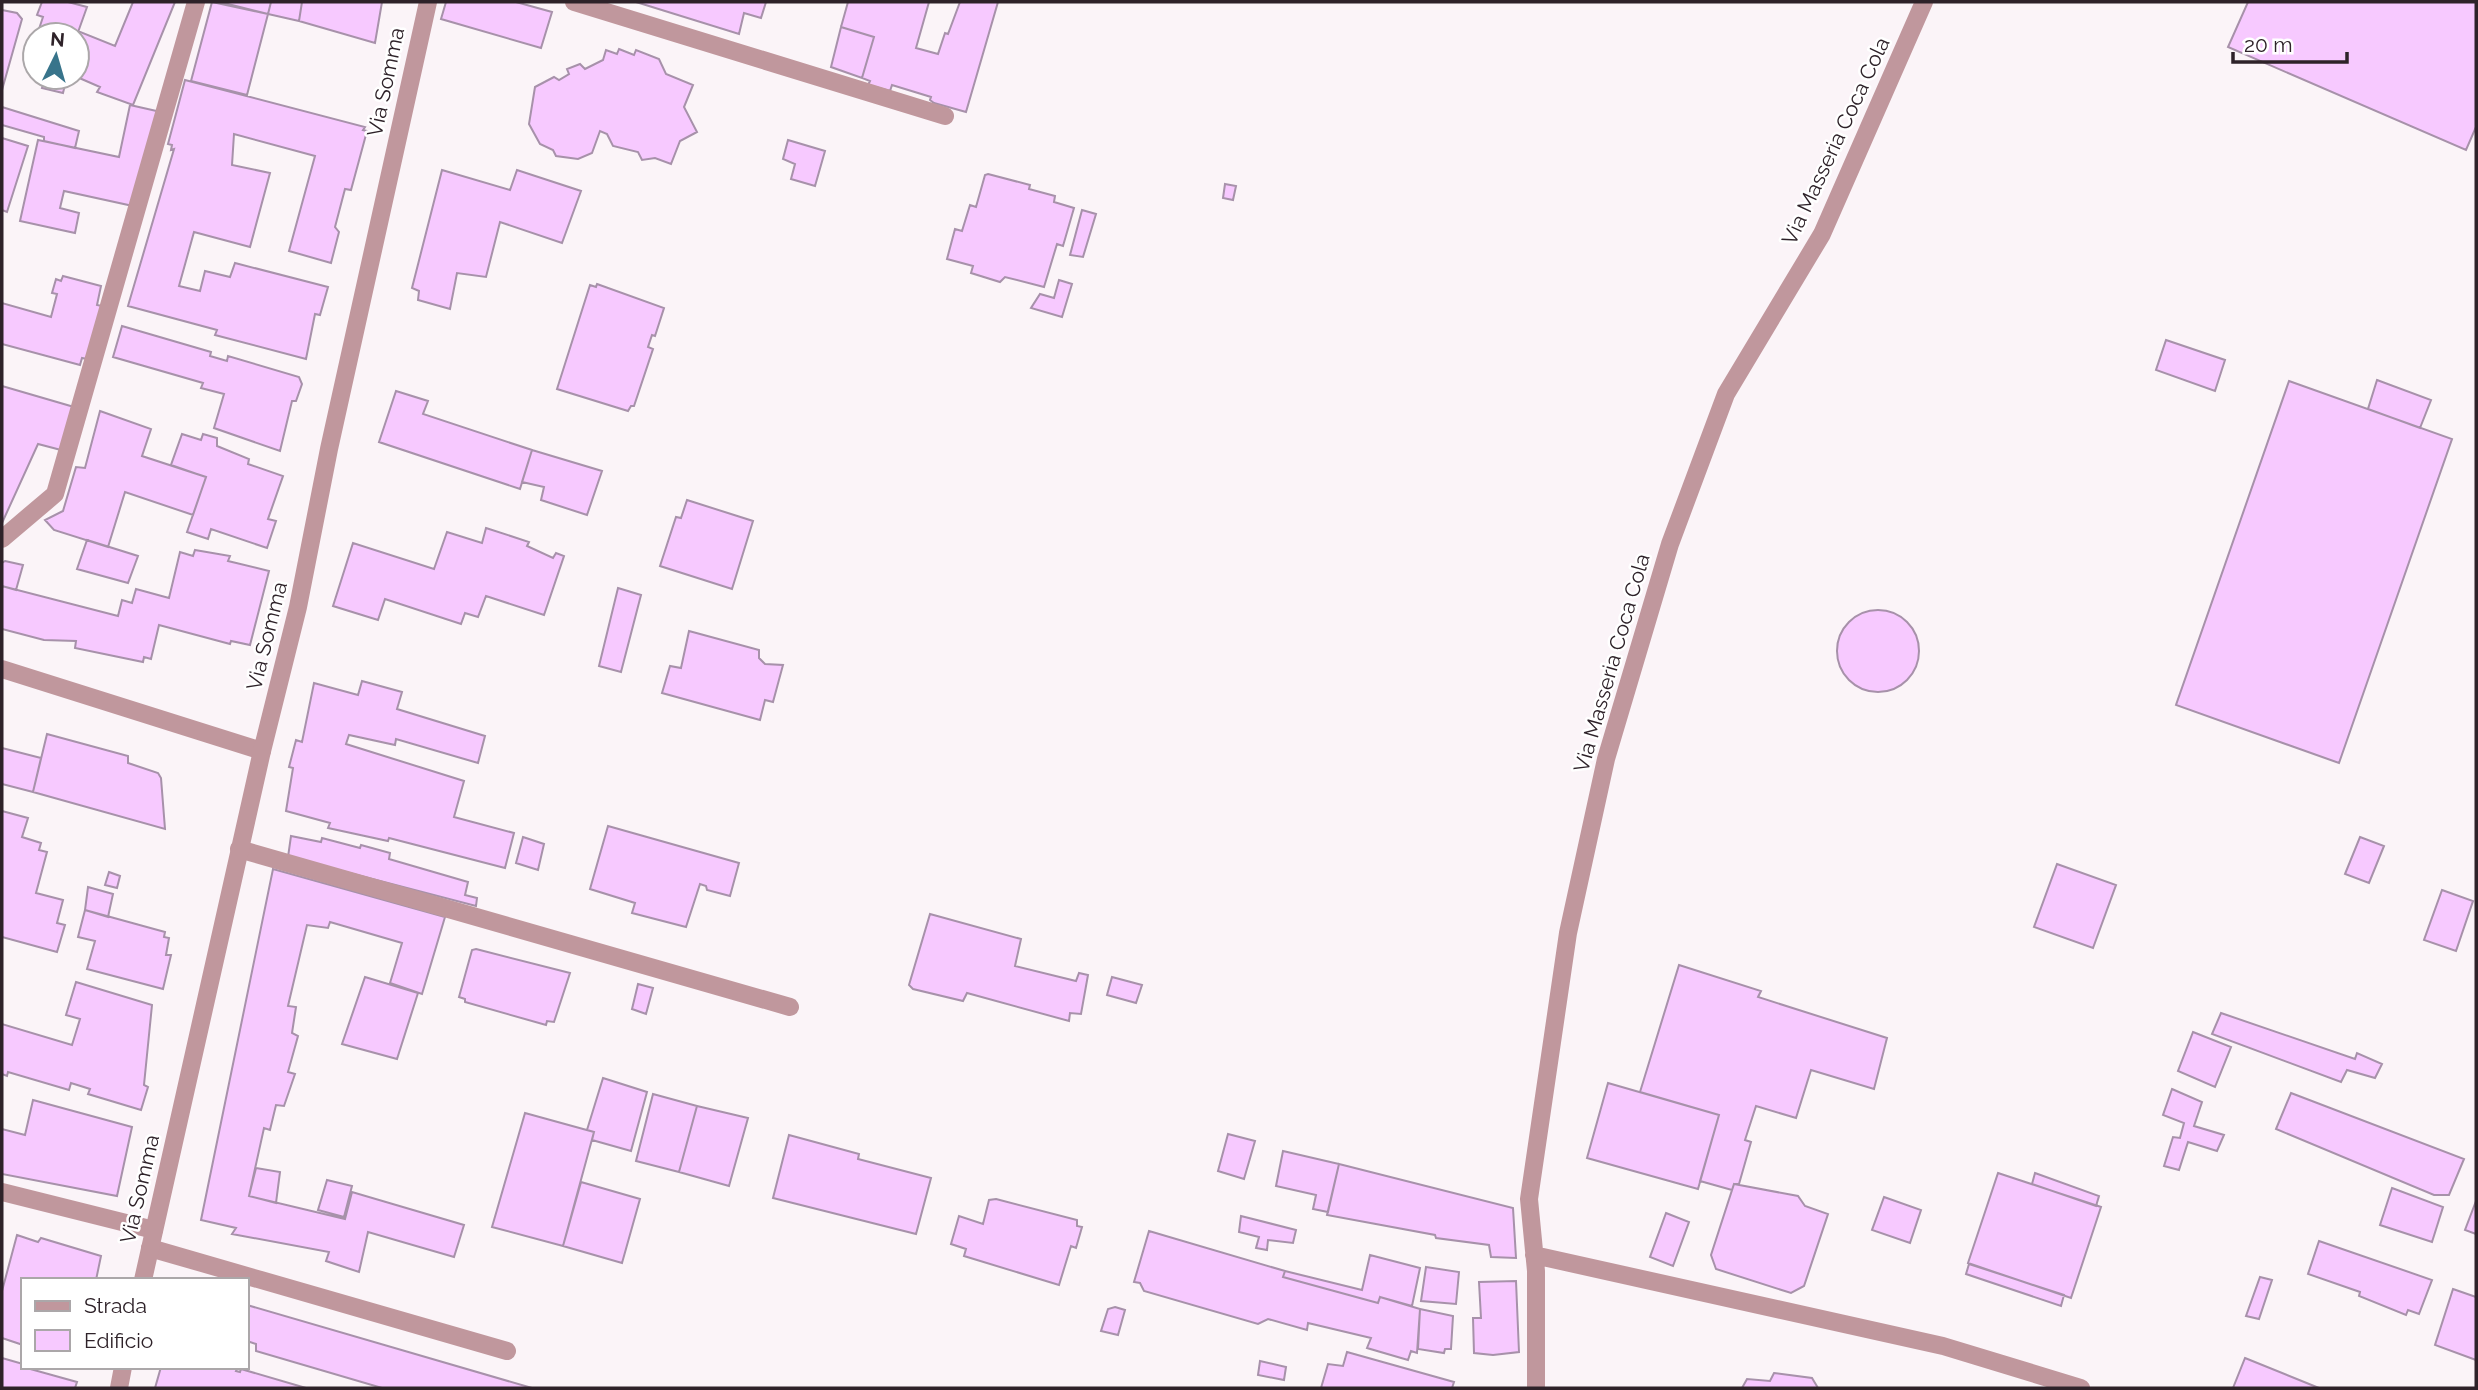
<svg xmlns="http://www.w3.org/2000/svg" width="2478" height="1390" viewBox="0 0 2478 1390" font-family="Raleway,sans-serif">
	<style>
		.building { fill: #f7c9ff; stroke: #a791aa; stroke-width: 2 }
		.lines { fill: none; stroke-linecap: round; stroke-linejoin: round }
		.minor { stroke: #c0979d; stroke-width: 18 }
		.tertiary { stroke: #c0979d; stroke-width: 18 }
		.labels { text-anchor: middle; stroke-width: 5; stroke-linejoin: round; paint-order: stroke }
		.street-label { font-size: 21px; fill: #2e2229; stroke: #fff }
	</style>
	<rect width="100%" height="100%" fill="#fbf4f8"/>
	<path class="building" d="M 42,2 L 68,2 L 87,7 L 77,35 L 37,35 L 43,17 L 37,15 Z
		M 133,2 L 175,2 L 133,105 L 97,92 L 100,87 L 77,77 L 77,35 L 78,31 L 115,46 Z
		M 212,2 L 268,14 L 247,95 L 191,81 Z
		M 220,2 L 271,2 L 268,14 Z
		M 271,2 L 302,2 L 299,21 L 268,14 Z
		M 302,2 L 382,2 L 375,43 L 299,21 Z
		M 446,2 L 516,2 L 552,12 L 541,48 L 441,19 Z
		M 636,2 L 766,2 L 761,18 L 744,13 L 739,34 Z
		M 848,2 L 929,2 L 916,48 L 938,54 L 945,33 L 948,34 L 960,2 L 998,2 L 966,112 L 934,103 L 930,100 L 931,97 L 892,85 L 890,91 L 868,85 L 870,81 L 862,78 L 874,37 L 841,27 Z
		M 2248,2 L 2476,2 L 2476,127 L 2466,150 L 2228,47 Z
		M 2,10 L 17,13 L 22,19 L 2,90 Z
		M 841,27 L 874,37 L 862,78 L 831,67 Z
		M 619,49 L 634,55 L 636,50 L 659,59 L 666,74 L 693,85 L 684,107 L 697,132 L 680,141 L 671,164 L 655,158 L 642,160 L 638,152 L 613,146 L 607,134 L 600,131 L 592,153 L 578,159 L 556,156 L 553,150 L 540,144 L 529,124 L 535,87 L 554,77 L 559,80 L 569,74 L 567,69 L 580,64 L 585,69 L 603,60 L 606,50 L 617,54 Z
		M 45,77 L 67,77 L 63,93 L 42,88 Z
		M 185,80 L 365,127 L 363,130 L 367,131 L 351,190 L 345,189 L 335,227 L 339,232 L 331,263 L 289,251 L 315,156 L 234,134 L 232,165 L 270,173 L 250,247 L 194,232 L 179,286 L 200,291 L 205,271 L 230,277 L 235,263 L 328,287 L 320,315 L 315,314 L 306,359 L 215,335 L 217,330 L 128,306 L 174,149 L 171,150 L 172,145 L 168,144 Z
		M 130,105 L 161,112 L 133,206 L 64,191 L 60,208 L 79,213 L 75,233 L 20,221 L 38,140 L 119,157 Z
		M 2,107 L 79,131 L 75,148 L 44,141 L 44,137 L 2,125 Z
		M 2,138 L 28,146 L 7,212 L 2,210 Z
		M 788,140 L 825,151 L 815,186 L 791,179 L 795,164 L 783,159 Z
		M 442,170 L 510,190 L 517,170 L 581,191 L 562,243 L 500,222 L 486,277 L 457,273 L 450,309 L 418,300 L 419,291 L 412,288 Z
		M 988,174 L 1030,185 L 1029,189 L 1055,196 L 1054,202 L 1074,208 L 1063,246 L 1057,244 L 1044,287 L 1005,277 L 1000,282 L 971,273 L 973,266 L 947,259 L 955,229 L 962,231 L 970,205 L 976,207 L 985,175 Z
		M 1225,184 L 1236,186 L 1233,200 L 1223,198 Z
		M 1082,210 L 1096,214 L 1083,257 L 1070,255 Z
		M 63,276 L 101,286 L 97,305 L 102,306 L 87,359 L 82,358 L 80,365 L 2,344 L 2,303 L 51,317 L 57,294 L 52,293 L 56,279 L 61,281 Z
		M 1059,280 L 1072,284 L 1062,317 L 1031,308 L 1040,294 L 1054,298 Z
		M 597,284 L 664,308 L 655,336 L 652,335 L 648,347 L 653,349 L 634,406 L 631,406 L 628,411 L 557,389 L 590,285 L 596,287 Z
		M 122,326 L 211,352 L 210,356 L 227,361 L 228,356 L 299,377 L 302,384 L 296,401 L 292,401 L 280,451 L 214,428 L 224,394 L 201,388 L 203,383 L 113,357 Z
		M 2166,340 L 2225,360 L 2215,391 L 2156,370 Z
		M 2377,380 L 2431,400 L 2420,428 L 2368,409 Z
		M 2289,381 L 2452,439 L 2339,763 L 2176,705 Z
		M 2,386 L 74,407 L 61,450 L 38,444 L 2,523 Z
		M 396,391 L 428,401 L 423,414 L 532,450 L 520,489 L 379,442 Z
		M 100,411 L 151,429 L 142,456 L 206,477 L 193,515 L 125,492 L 108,547 L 54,530 L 45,520 L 63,511 L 76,467 L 85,468 Z
		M 182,434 L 201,440 L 203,434 L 217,438 L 217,446 L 249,459 L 248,464 L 283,476 L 268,519 L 276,521 L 267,548 L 211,529 L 208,539 L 187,532 L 206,477 L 171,465 Z
		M 532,450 L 602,471 L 587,515 L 541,500 L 544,487 L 522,482 Z
		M 687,500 L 753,521 L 732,589 L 660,566 L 676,517 L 681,518 Z
		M 486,528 L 529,542 L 527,546 L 553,558 L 556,553 L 564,556 L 544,615 L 486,596 L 478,617 L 465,613 L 461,624 L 385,599 L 378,620 L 333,606 L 353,543 L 434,569 L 447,532 L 482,543 Z
		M 87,540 L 138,556 L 128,583 L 77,569 Z
		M 195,550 L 230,556 L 228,561 L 269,571 L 250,645 L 231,641 L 230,644 L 159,625 L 151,659 L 144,657 L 143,662 L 75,648 L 76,641 L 44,640 L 2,629 L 2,586 L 118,616 L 122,600 L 132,603 L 136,589 L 169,598 L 180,552 L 193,556 Z
		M 5,561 L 23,565 L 16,590 L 2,586 L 2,563 Z
		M 618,588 L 641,595 L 621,672 L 599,666 Z
		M1837 651a41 41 0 1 1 82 0a41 41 0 1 1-82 0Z
		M 689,631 L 759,650 L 759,658 L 765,664 L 783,665 L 773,702 L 765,700 L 760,720 L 662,693 L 670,666 L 681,668 Z
		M 362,681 L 402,692 L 397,709 L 485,736 L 478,763 L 396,739 L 395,745 L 349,735 L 346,744 L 464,781 L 454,817 L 514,833 L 505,868 L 389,838 L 388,841 L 328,828 L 330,823 L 286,811 L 293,768 L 289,767 L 296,740 L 302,742 L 314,683 L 358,695 Z
		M 47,734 L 128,756 L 128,763 L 158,773 L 161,778 L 165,829 L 33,792 Z
		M 2,748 L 41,758 L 33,792 L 2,784 Z
		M 2,811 L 28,818 L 22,837 L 41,843 L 39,850 L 47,852 L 36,893 L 63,900 L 57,923 L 65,925 L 57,952 L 2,937 Z
		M 608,826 L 739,863 L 730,896 L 707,890 L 706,886 L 700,884 L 686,927 L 632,913 L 635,903 L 590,889 Z
		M 291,836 L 321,842 L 322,838 L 360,848 L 361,845 L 390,853 L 389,859 L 468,882 L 465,895 L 477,898 L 476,906 L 288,857 Z
		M 523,837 L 544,844 L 538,870 L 516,863 Z
		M 2360,837 L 2384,846 L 2369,883 L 2345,874 Z
		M 2057,864 L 2116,885 L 2093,948 L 2034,927 Z
		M 273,869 L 445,917 L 422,994 L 390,983 L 402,943 L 330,922 L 328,928 L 307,925 L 288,1006 L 296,1007 L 292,1033 L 298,1036 L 288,1072 L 295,1074 L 284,1106 L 276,1105 L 270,1130 L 264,1128 L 249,1196 L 345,1219 L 352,1192 L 464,1225 L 454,1257 L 368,1232 L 359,1272 L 326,1261 L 329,1252 L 232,1234 L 236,1228 L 201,1220 Z
		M 109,872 L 120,876 L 117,888 L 105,885 Z
		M 88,887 L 113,894 L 108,917 L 85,910 Z
		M 2442,890 L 2473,901 L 2456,951 L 2424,940 Z
		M 85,910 L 165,932 L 164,937 L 169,938 L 166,955 L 171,955 L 163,989 L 87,969 L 95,941 L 78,937 Z
		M 930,914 L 1021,939 L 1015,966 L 1076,981 L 1079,973 L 1088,975 L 1081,1014 L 1070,1013 L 1069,1021 L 967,993 L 963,1001 L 913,989 L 909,985 Z
		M 476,949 L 570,973 L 554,1022 L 547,1021 L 546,1025 L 465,1002 L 465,999 L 459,997 L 472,950 Z
		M 1679,965 L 1761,991 L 1758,997 L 1887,1038 L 1874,1089 L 1811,1070 L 1796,1118 L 1756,1106 L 1745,1140 L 1751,1142 L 1739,1184 L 1734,1184 L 1732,1190 L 1700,1181 L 1719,1115 L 1640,1092 Z
		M 365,977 L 418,993 L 397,1059 L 342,1044 Z
		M 1112,977 L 1142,985 L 1136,1003 L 1107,995 Z
		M 76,982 L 152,1005 L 144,1085 L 148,1087 L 141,1110 L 88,1094 L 90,1089 L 71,1083 L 69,1090 L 8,1072 L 7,1076 L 2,1074 L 2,1024 L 72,1045 L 80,1019 L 66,1015 Z
		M 638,984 L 653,988 L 646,1014 L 632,1009 Z
		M 2221,1013 L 2355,1059 L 2357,1053 L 2382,1064 L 2375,1078 L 2347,1070 L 2341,1082 L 2212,1034 Z
		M 2193,1032 L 2231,1047 L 2215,1087 L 2178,1071 Z
		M 603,1078 L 647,1092 L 631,1151 L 592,1140 L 594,1132 L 587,1130 Z
		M 1608,1083 L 1719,1115 L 1698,1189 L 1587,1158 Z
		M 2172,1089 L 2202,1102 L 2194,1126 L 2224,1135 L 2217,1151 L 2188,1142 L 2179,1170 L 2164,1166 L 2173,1137 L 2180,1138 L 2184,1123 L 2163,1115 Z
		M 2291,1093 L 2464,1159 L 2449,1195 L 2434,1195 L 2276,1129 Z
		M 653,1094 L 697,1106 L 679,1172 L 636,1161 Z
		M 33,1100 L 132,1127 L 117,1196 L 2,1174 L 2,1129 L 25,1135 Z
		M 697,1106 L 748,1118 L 729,1186 L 679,1172 Z
		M 525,1113 L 594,1132 L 563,1246 L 492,1227 Z
		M 1228,1134 L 1255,1141 L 1244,1179 L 1218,1171 Z
		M 789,1135 L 859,1154 L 858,1159 L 931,1178 L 916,1234 L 773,1198 Z
		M 1283,1151 L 1339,1164 L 1328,1212 L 1313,1209 L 1316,1195 L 1276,1186 Z
		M 1339,1164 L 1513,1208 L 1516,1258 L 1491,1257 L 1489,1245 L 1436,1238 L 1435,1235 L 1327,1215 Z
		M 256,1168 L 280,1172 L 276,1203 L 249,1196 Z
		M 1998,1173 L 2101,1207 L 2071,1298 L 1968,1263 Z
		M 2035,1173 L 2099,1196 L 2096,1206 L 2032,1184 Z
		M 327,1180 L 352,1186 L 344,1217 L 318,1210 Z
		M 581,1182 L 640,1199 L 622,1263 L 563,1246 Z
		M 1734,1184 L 1798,1196 L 1805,1206 L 1828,1214 L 1804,1286 L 1791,1293 L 1716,1269 L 1711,1255 Z
		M 2392,1188 L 2443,1207 L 2432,1242 L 2380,1225 Z
		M 1884,1197 L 1921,1210 L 1910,1243 L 1872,1230 Z
		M 996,1199 L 1077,1220 L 1077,1226 L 1082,1227 L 1076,1248 L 1071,1246 L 1059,1285 L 964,1256 L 966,1249 L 951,1244 L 959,1216 L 983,1224 L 989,1200 Z
		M 2476,1201 L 2476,1234 L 2465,1230 Z
		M 1666,1213 L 1689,1222 L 1673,1266 L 1650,1257 Z
		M 1241,1216 L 1296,1230 L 1293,1243 L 1268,1240 L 1267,1250 L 1256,1248 L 1259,1237 L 1239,1232 Z
		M 1149,1231 L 1285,1271 L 1283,1277 L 1378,1303 L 1380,1297 L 1420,1309 L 1417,1353 L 1411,1351 L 1408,1360 L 1367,1348 L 1371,1338 L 1308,1323 L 1307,1330 L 1268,1319 L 1258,1324 L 1144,1291 L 1140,1283 L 1134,1282 Z
		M 17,1235 L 38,1242 L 41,1238 L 101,1256 L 96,1280 L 23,1280 L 23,1345 L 2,1338 L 2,1291 Z
		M 2319,1241 L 2432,1280 L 2419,1314 L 2408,1310 L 2406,1315 L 2359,1296 L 2360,1292 L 2308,1274 Z
		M 1370,1255 L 1420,1268 L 1412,1306 L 1380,1297 L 1378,1303 L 1283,1277 L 1285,1271 L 1362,1290 Z
		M 1969,1264 L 2064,1295 L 2061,1306 L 1966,1274 Z
		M 1426,1267 L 1459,1272 L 1456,1304 L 1421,1301 Z
		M 2260,1277 L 2272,1280 L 2259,1319 L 2246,1316 Z
		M 1516,1281 L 1519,1352 L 1493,1355 L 1474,1353 L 1473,1318 L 1481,1318 L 1479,1282 Z
		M 2453,1289 L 2476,1297 L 2476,1360 L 2435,1345 Z
		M 247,1305 L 532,1388 L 382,1388 L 256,1351 L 256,1344 L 247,1341 Z
		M 1115,1307 L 1125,1310 L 1118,1335 L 1101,1331 L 1108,1309 Z
		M 1420,1309 L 1453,1316 L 1451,1349 L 1445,1349 L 1444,1353 L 1418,1349 Z
		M 1347,1352 L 1454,1382 L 1452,1388 L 1321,1388 L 1328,1364 L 1343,1366 Z
		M 2,1358 L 23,1364 L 23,1367 L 77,1382 L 75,1388 L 2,1388 Z
		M 2245,1358 L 2319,1388 L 2233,1388 Z
		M 1260,1361 L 1286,1367 L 1284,1380 L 1258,1375 Z
		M 161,1367 L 238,1367 L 236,1371 L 240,1372 L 241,1369 L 306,1388 L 155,1388 Z
		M 1774,1373 L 1812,1378 L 1818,1388 L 1742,1388 L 1747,1379 L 1770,1381 Z"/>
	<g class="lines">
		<path class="minor" d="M 574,2 L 945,116
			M 2,539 L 55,494 L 196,2
			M 2,669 L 262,751
			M 239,849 L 790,1007
			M 2,1192 L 154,1230
			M 150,1248 L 507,1351
			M 1534,1255 L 1943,1346 L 2081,1388
			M 1536,1388 L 1536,1271 L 1529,1199 L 1568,933 L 1606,759 L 1670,544 L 1726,394 L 1822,234 L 1924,2"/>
		<path class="tertiary" d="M 143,1280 L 262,751 L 298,607 L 329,449 L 428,2
			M 119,1388 L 123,1367"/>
	</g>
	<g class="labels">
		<g class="street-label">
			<text transform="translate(386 82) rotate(-78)" y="7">Via Somma</text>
			<text transform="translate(1836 141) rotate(-65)" y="7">Via Masseria Coca Cola</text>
			<text transform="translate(267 636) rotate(-76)" y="7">Via Somma</text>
			<text transform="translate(1612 663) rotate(-74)" y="7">Via Masseria Coca Cola</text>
			<text transform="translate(140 1189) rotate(-77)" y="7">Via Somma</text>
		</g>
	</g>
	<rect width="2478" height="1390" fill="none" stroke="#2e2229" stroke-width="7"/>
	<rect x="21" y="1278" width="228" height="91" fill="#ffffff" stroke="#aba7a9" stroke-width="2"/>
	<rect x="35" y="1301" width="35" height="10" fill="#c0979d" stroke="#aba7a9" stroke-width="2"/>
	<text x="84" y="1313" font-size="21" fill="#2e2229">Strada</text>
	<rect x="35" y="1330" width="35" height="21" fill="#f7c9ff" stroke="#aba7a9" stroke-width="2"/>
	<text x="84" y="1348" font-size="21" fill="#2e2229">Edificio</text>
	<g transform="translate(56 56) rotate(5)"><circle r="33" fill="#ffffff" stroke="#aba7a9" stroke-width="2"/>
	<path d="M0-5L12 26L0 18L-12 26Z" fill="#38748b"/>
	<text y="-10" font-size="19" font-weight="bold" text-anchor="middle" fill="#2e2229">N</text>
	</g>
	<path d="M2233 52v10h114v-10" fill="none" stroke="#2e2229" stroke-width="3.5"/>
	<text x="2244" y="52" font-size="21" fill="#2e2229" stroke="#ffffff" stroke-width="5" paint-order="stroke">20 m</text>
</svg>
